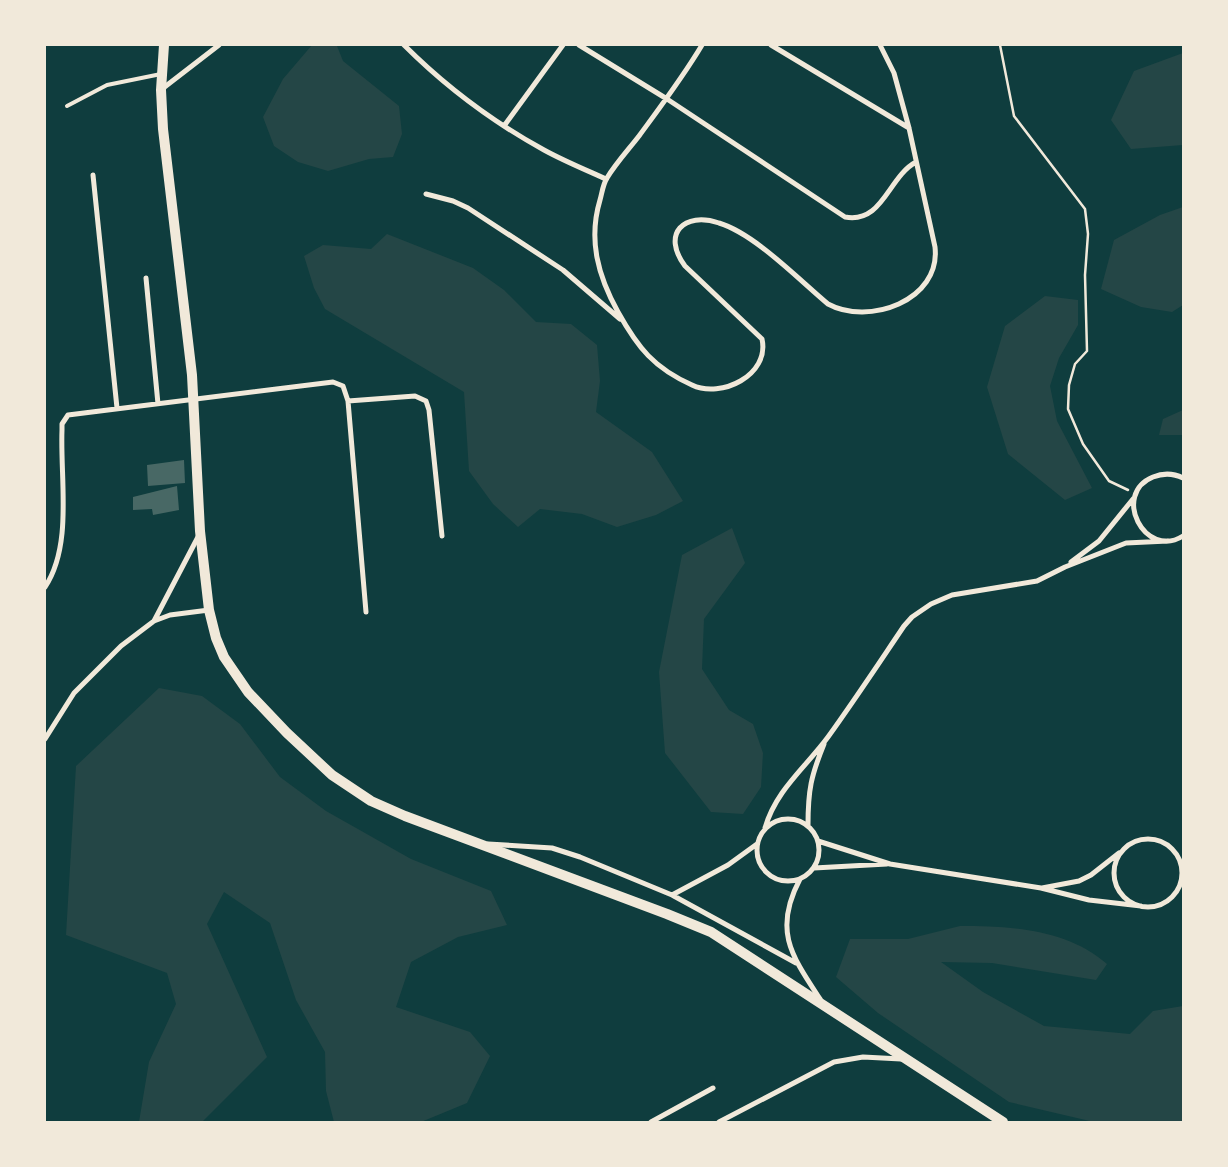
<svg xmlns="http://www.w3.org/2000/svg" width="1228" height="1167" viewBox="0 0 1228 1167" font-family="Quicksand,sans-serif">
	<style>
		.green { fill: #244646 }
		.building { fill: #486865 }
		.lines { fill: none; stroke-linecap: round; stroke-linejoin: round }
		.path { stroke: #f1e9da; stroke-width: 2.5 }
		.service { stroke: #f1e9da; stroke-width: 4 }
		.minor { stroke: #f1e9da; stroke-width: 5 }
		.secondary { stroke: #f1e9da; stroke-width: 10 }
	</style>
	<rect width="100%" height="100%" fill="#0f3d3e"/>
	<path class="green" d="M 312,45 L 337,46 L 343,61 L 399,106 L 402,134 L 393,157 L 369,159 L 328,171 L 298,162 L 274,146 L 263,117 L 283,79 Z
		M 1183,53 L 1183,145 L 1131,149 L 1111,120 L 1134,71 Z
		M 1183,207 L 1183,305 L 1172,312 L 1141,307 L 1101,289 L 1114,240 L 1160,215 Z
		M 387,234 L 473,268 L 504,290 L 536,322 L 571,324 L 597,345 L 600,381 L 596,412 L 652,452 L 683,501 L 656,515 L 617,527 L 582,514 L 540,509 L 518,527 L 493,504 L 469,471 L 464,392 L 325,309 L 314,288 L 304,256 L 323,245 L 371,249 Z
		M 1045,296 L 1078,300 L 1078,325 L 1059,358 L 1050,386 L 1057,421 L 1092,488 L 1065,500 L 1008,454 L 987,387 L 1005,326 Z
		M 1183,410 L 1183,435 L 1159,435 L 1163,419 Z
		M 732,528 L 745,563 L 704,619 L 702,669 L 729,710 L 753,724 L 763,753 L 761,787 L 743,814 L 711,812 L 665,753 L 659,672 L 682,555 Z
		M 159,688 L 202,696 L 240,724 L 280,777 L 326,811 L 411,859 L 491,891 L 507,925 L 458,937 L 411,962 L 396,1007 L 470,1032 L 490,1056 L 467,1103 L 421,1122 L 334,1122 L 326,1091 L 325,1052 L 296,1000 L 270,923 L 224,892 L 207,924 L 267,1057 L 202,1122 L 139,1122 L 149,1062 L 176,1004 L 167,973 L 66,935 L 76,766 Z
		M 960,926 C 1011,926 1067,929 1107,964 L 1096,980 L 992,963 L 941,962 L 983,992 L 1044,1026 L 1130,1034 L 1153,1011 L 1183,1006 L 1183,1122 L 1094,1122 L 1009,1102 L 878,1013 L 836,977 L 850,939 L 908,939 Z"/>
	<path class="building" d="M 184,460 L 185,483 L 148,486 L 147,465 Z
		M 177,486 L 179,510 L 153,515 L 152,509 L 133,510 L 133,497 Z"/>
	<g class="lines">
		<path class="path" d="M 1000,45 L 1014,116 L 1085,209 L 1088,234 L 1085,275 L 1087,351 L 1075,364 L 1069,385 L 1068,409 L 1083,444 L 1109,481 L 1128,490"/>
		<path class="service" d="M 67,106 L 107,85 L 161,74"/>
		<path class="minor" d="M 404,45 C 445,86 493,122 544,150 C 564,161 586,170 606,179
			M 579,45 L 667,99 L 845,217 C 883,224 888,177 916,162
			M 702,45 C 683,77 661,106 639,136 C 629,149 616,163 607,178 C 603,184 602,193 600,200 C 588,240 598,276 618,312 C 638,348 654,368 692,385 C 721,399 770,375 762,339 L 685,266 C 661,234 684,211 719,223 C 755,234 798,279 828,304 C 868,326 941,301 935,247 L 909,128 L 894,73 L 880,45
			M 771,45 L 909,128
			M 162,89 L 219,45
			M 504,126 L 563,45
			M 93,175 L 117,408
			M 426,194 L 453,201 L 468,208 L 563,270 L 620,319
			M 146,278 L 158,404
			M 348,401 L 415,396 L 426,401 L 429,410 L 442,536
			M 1183,478 C 1173,473 1163,473 1153,477 C 1111,494 1145,560 1183,536
			M 1071,562 L 1099,541 L 1133,499
			M 45,587 C 73,545 60,479 62,430 L 62,424 L 68,415 L 333,382 L 343,386 L 348,401 L 366,612
			M 154,621 L 199,535
			M 45,739 L 74,693 L 121,646 L 154,621 L 170,615 L 209,610
			M757 850a31 31 0 1 1 62 0a31 31 0 1 1-62 0Z
			M 808,825 C 808,790 811,776 824,744
			M 765,828 C 776,790 805,768 828,737 C 854,701 879,663 904,626 L 912,617 L 931,604 L 952,595 L 1037,581 L 1065,567 L 1126,543 L 1168,541
			M1114 873a34 34 0 1 1 68 0a34 34 0 1 1-68 0Z
			M 818,841 L 890,864 L 1041,888 L 1089,900 L 1141,906
			M 488,844 L 552,848 L 580,857 L 672,895 L 796,963
			M 814,868 L 887,864
			M 800,879 C 773,930 791,955 820,999
			M 1042,888 L 1079,881 L 1091,875 L 1119,853
			M 672,895 L 728,865 L 757,844
			M 651,1122 L 713,1088
			M 719,1122 L 834,1062 L 863,1057 L 901,1059"/>
		<path class="secondary" d="M 164,45 L 161,90 L 163,129 L 192,375 L 200,531 L 209,610 L 216,638 L 224,657 L 248,692 L 287,733 L 332,775 L 371,801 L 405,816 L 667,914 L 711,932 L 1003,1122"/>
	</g>
	<rect width="1228" height="1167" fill="none" stroke="#f1e9da" stroke-width="92"/>
</svg>
